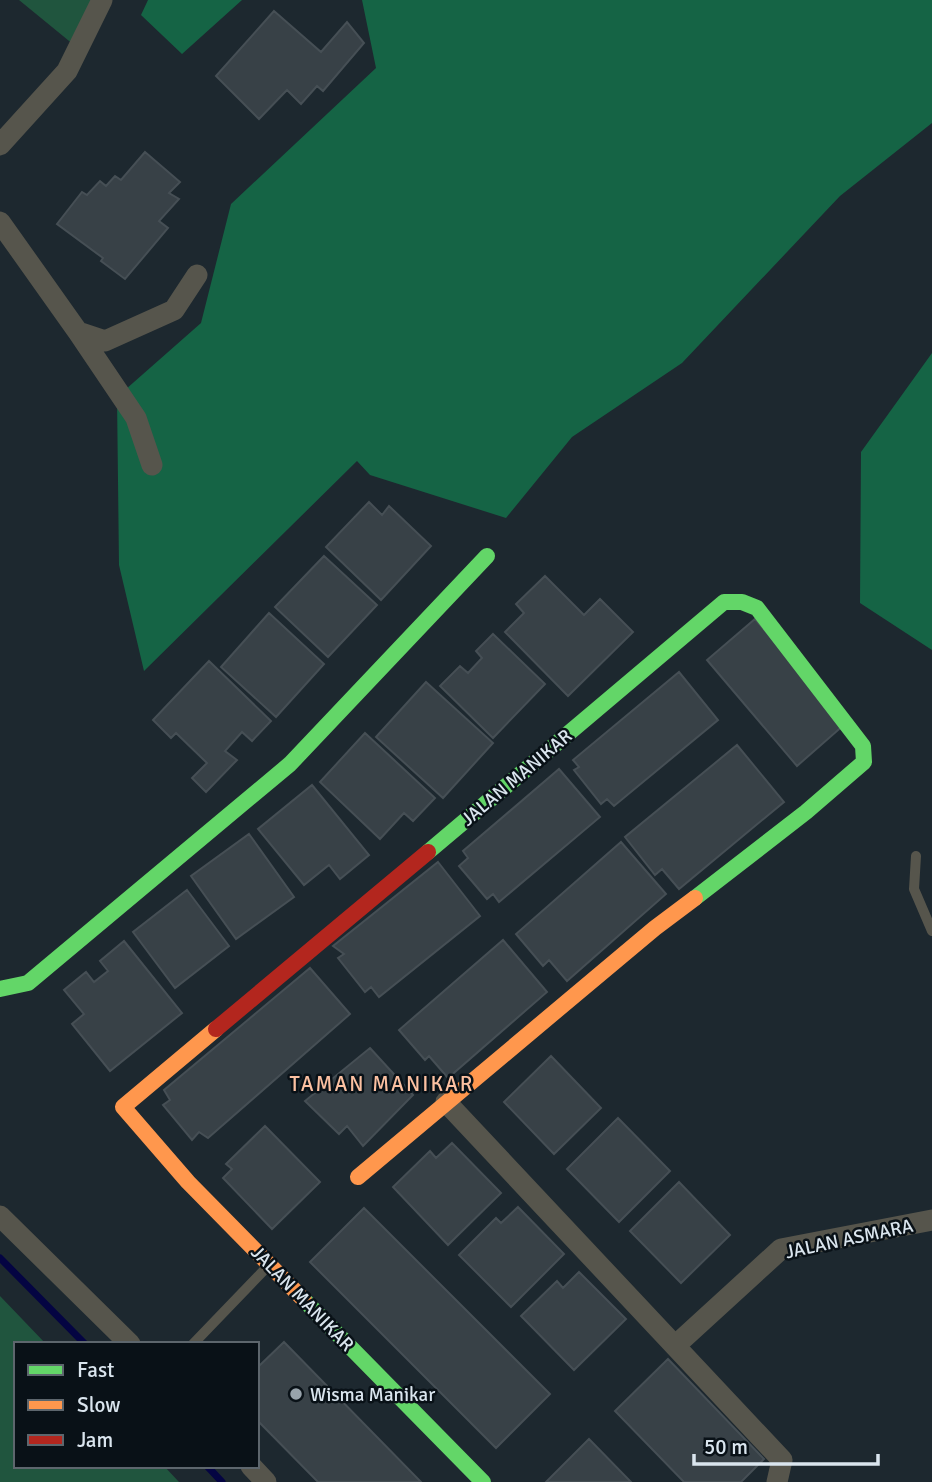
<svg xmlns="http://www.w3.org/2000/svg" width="932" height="1482" viewBox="0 0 932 1482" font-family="Signika,sans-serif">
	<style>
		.green { fill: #20553e }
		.forest { fill: #156445 }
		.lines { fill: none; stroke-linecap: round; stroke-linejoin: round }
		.stream { stroke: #040442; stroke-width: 7 }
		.building { fill: #384147; stroke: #464f55; stroke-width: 2 }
		.lane { stroke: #56554c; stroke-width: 10 }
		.street { stroke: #56554c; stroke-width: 21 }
		.fast { stroke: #63d668; stroke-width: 16 }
		.slow { stroke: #ff974d; stroke-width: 16 }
		.jam { stroke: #b3261e; stroke-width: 16 }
		.poi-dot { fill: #98a3ab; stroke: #091117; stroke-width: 2.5 }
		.labels { text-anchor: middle; stroke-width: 5; stroke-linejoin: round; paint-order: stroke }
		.street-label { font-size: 19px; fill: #dae5ee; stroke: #091117 }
		.poi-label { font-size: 19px; fill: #dae5ee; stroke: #091117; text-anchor: start }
		.neighbourhood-label { font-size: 21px; letter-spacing: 2px; fill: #fcc1a2; stroke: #091117 }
	</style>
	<rect width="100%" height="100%" fill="#1d282f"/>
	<path class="green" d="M 19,0 L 94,0 L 74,45 Z
		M 0,1296 L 46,1344 L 16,1344 L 16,1466 L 164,1466 L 179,1482 L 0,1482 Z"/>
	<path class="forest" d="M 148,0 L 242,0 L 182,54 L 141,15 Z
		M 362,0 L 932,0 L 932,123 L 840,196 L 682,363 L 572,437 L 506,518 L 370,475 L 357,461 L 144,671 L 119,565 L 117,397 L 201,323 L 231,204 L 376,68 Z
		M 932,353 L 932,650 L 860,603 L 861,452 Z"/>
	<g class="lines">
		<path class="stream" d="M 0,1258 L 85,1344
			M 207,1466 L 222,1482"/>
	</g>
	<path class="building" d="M 274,11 L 321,52 L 347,22 L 364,43 L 323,91 L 317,86 L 301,104 L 287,90 L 259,119 L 216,76 Z
		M 145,152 L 180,182 L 169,193 L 179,199 L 159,221 L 168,228 L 125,279 L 101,261 L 103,258 L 57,224 L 82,192 L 87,195 L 100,181 L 106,186 L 115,176 L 121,180 Z
		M 369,502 L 382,515 L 389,506 L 431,546 L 381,600 L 326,547 Z
		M 324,556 L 377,605 L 328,657 L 275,607 Z
		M 545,576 L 584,615 L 600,599 L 633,632 L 568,696 L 505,632 L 524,613 L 516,604 Z
		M 269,613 L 324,664 L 276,717 L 221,667 Z
		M 755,619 L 845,724 L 797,766 L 707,660 Z
		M 493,634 L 545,684 L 493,738 L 440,686 L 460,666 L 468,673 L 482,658 L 476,651 Z
		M 209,661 L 271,721 L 252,741 L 242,732 L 225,751 L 237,760 L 206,792 L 192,778 L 207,763 L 176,733 L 171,738 L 153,720 Z
		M 679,672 L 718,720 L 614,806 L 607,799 L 601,804 L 574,770 L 579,767 L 573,760 Z
		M 426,682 L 493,743 L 443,798 L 376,737 Z
		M 365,733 L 435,798 L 413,821 L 404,813 L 380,839 L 320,782 Z
		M 737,745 L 784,802 L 679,889 L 662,869 L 655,875 L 625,837 Z
		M 559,769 L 600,817 L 499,902 L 493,894 L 487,899 L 459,866 L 468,858 L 463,851 Z
		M 312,785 L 369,855 L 340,879 L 329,865 L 304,885 L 258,829 Z
		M 249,834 L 294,897 L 236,939 L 191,876 Z
		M 621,842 L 666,894 L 567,981 L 549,960 L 543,966 L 516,934 Z
		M 438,862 L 480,916 L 379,997 L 371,987 L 365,992 L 338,958 L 344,954 L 333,946 Z
		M 187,890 L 229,946 L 175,988 L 133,932 Z
		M 503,940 L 547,992 L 448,1078 L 429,1056 L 425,1060 L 399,1030 Z
		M 124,941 L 182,1013 L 110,1071 L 72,1024 L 84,1014 L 64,990 L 86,972 L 94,982 L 108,971 L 100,961 Z
		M 310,968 L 350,1014 L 208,1138 L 199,1132 L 192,1140 L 163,1105 L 170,1100 L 164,1090 Z
		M 370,1048 L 413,1095 L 363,1146 L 347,1126 L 339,1134 L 305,1101 Z
		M 551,1056 L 601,1108 L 554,1154 L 504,1102 Z
		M 618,1118 L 670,1171 L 619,1222 L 567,1169 Z
		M 265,1126 L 320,1182 L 272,1229 L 223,1178 L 232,1169 L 226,1164 Z
		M 452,1143 L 501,1193 L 448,1245 L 393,1187 L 430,1151 L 436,1158 Z
		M 679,1182 L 730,1235 L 681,1283 L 630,1231 Z
		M 518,1207 L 564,1254 L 511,1307 L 459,1255 L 496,1218 L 501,1223 Z
		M 364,1208 L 550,1394 L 496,1448 L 310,1262 Z
		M 579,1272 L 626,1319 L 574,1370 L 521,1316 L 557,1281 L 563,1288 Z
		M 284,1342 L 421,1482 L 318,1482 L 257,1420 L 257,1368 Z
		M 668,1359 L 764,1459 L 741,1482 L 684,1482 L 615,1411 Z
		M 589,1439 L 631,1482 L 546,1482 Z"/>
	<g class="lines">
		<path class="lane" d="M 916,856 L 914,889 L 932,931
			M 193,1344 L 269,1265"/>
		<path class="street" d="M 0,145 L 67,71 L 102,0
			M 0,222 L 78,332 L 105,341 L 174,310 L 197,275
			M 78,332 L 136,418 L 152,465
			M 446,1102 L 782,1460 L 777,1482
			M 0,1216 L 130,1344
			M 676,1345 L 781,1249 L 932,1220
			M 251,1466 L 266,1482"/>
		<path class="fast" d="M 428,852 L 724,602 L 742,602 L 757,608 L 863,746 L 864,762 L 806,812 L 695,898
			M 0,989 L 28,983 L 290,764 L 487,556
			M 304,1300 L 483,1482"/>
		<path class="slow" d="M 216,1029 L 123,1107 L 188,1182 L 304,1300
			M 358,1177 L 655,928 L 695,898"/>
		<path class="jam" d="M 216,1029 L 428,852"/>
	</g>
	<circle class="poi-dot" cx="296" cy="1394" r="7"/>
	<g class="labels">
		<g class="street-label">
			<text transform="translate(516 777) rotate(-40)" y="7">JALAN MANIKAR</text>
			<text transform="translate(849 1238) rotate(-12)" y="7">JALAN ASMARA</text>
			<text transform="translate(303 1298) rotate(46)" y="7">JALAN MANIKAR</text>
		</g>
		<g class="poi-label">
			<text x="310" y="1401">Wisma Manikar</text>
		</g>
		<g class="neighbourhood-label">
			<text x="382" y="1091">TAMAN MANIKAR</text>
		</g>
	</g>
	<rect x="14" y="1342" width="245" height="126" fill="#091117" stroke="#5d666d" stroke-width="2"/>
	<rect x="28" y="1365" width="35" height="10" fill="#63d668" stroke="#5d666d" stroke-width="2"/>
	<text x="77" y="1377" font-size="21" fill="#dae5ee">Fast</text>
	<rect x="28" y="1400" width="35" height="10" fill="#ff974d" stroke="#5d666d" stroke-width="2"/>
	<text x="77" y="1412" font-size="21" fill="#dae5ee">Slow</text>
	<rect x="28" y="1435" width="35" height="10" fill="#b3261e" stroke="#5d666d" stroke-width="2"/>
	<text x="77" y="1447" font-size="21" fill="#dae5ee">Jam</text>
	<path d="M694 1454v10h184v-10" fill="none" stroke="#dae5ee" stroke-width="3.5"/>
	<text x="704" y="1454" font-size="21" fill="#dae5ee" stroke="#091117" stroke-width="5" paint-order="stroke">50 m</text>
</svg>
